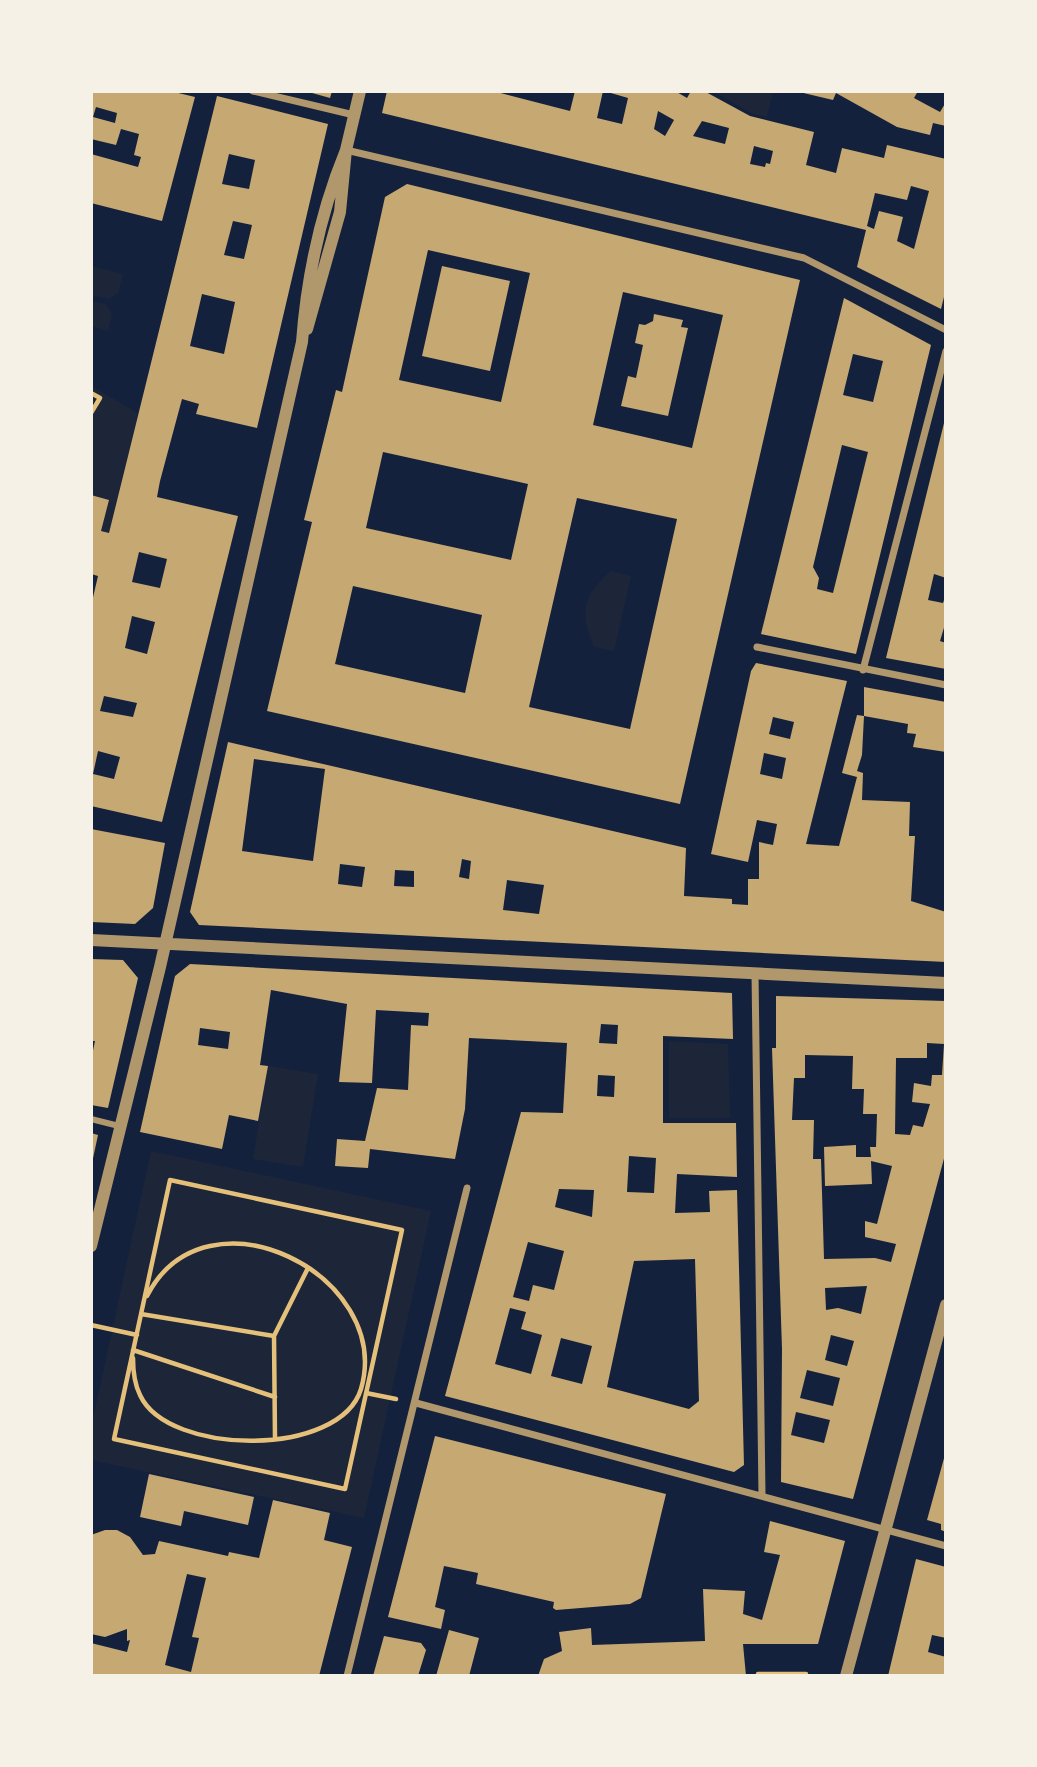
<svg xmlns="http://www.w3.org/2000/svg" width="1037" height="1767" viewBox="0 0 1037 1767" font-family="Manrope,sans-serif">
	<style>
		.green { fill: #1d2539 }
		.building { fill: #c6a872; fill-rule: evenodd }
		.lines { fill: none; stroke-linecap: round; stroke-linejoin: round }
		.path { stroke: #e5c07b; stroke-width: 4.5 }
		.pedestrian { stroke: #b1986c; stroke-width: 6 }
		.minor { stroke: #b1986c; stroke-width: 7 }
		.tertiary { stroke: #b1986c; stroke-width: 12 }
	</style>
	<rect width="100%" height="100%" fill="#14213d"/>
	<path class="green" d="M 712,91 L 773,91 L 767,117 L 751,113 Z
		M 91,266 L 123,274 L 118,293 L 109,299 L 91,295 Z
		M 91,301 L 106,304 L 112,314 L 108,331 L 91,326 Z
		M 91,386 L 138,413 L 109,533 L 101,531 L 109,500 L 91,495 Z
		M 611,571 L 631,576 L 614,651 L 594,647 C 579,611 582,597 611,571 Z
		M 669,1041 L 728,1044 L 730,1118 L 669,1118 Z
		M 268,1066 L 318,1074 L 303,1167 L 253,1159 Z
		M 151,1151 L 431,1211 L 364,1518 L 91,1460 L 91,1428 Z"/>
	<path class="building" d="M 91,91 L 170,91 L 195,97 L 162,221 L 91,203 L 91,154 L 138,167 L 141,157 L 134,155 L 139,134 L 121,129 L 116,145 L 91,139 ZM 96,107 L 117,113 L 115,123 L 93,117 Z
		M 305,91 L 332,91 L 330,98 Z
		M 387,91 L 493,91 L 570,111 L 575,91 L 603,91 L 597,118 L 622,124 L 628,98 L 604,91 L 675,91 L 687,98 L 691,91 L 704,91 L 750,116 L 814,132 L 806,165 L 836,173 L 842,148 L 884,158 L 887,145 L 946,159 L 946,289 L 941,309 L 857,267 L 866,230 L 382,113 ZM 658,111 L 674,120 L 665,136 L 654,129 ZM 702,121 L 729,128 L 725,144 L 693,136 ZM 754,146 L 773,151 L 770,164 L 766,163 L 765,167 L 750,164 ZM 911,186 L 929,191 L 914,249 L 897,241 L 903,217 L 879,211 L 874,229 L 867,226 L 875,193 L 907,200 Z
		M 795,91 L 918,91 L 914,98 L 940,112 L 946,102 L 946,126 L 933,123 L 930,135 L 897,127 L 836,93 L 833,100 Z
		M 217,96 L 328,124 L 257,428 L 196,414 L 199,404 L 182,399 L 160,481 L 157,497 L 238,516 L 162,822 L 91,806 L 91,606 L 98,576 L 91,574 L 91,495 L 109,500 L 101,531 L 109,533 ZM 229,154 L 255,160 L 249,189 L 222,184 ZM 233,221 L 252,225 L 244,259 L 224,255 ZM 202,294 L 235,302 L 224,354 L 190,346 ZM 139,552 L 167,559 L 160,588 L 132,582 ZM 132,616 L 155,622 L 147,654 L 125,648 ZM 104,696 L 137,703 L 133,717 L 100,711 ZM 98,751 L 120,757 L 114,779 L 93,774 Z
		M 407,184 L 800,280 L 680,804 L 267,711 L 312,522 L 304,520 L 336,390 L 342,392 L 385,197 ZM 428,250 L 530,273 L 501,402 L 399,380 ZM 623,292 L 723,315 L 692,448 L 593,425 ZM 383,452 L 528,484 L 511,560 L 366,528 ZM 577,498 L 677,519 L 630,729 L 529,707 ZM 353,586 L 482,615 L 465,693 L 335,664 Z
		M 442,266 L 510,281 L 490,371 L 422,356 Z
		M 844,298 L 931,345 L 856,654 L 761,634 ZM 853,354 L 883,361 L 873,402 L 843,395 ZM 842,445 L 868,452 L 833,593 L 817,589 L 819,578 L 813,567 Z
		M 654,314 L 683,320 L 681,327 L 688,328 L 668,416 L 621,406 L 628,376 L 636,378 L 643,345 L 635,343 L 639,324 L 645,325 L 653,321 Z
		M 945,419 L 946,578 L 934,574 L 928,600 L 943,603 L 946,594 L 946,621 L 940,641 L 946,643 L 946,669 L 886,658 Z
		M 756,663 L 847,681 L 806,844 L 839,846 L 857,777 L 842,773 L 857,715 L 864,716 L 862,755 L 857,771 L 863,773 L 862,800 L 910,802 L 909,836 L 915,836 L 911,901 L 946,912 L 946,962 L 199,925 L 190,912 L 228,742 L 686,848 L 684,896 L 732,899 L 732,904 L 748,905 L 748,879 L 759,879 L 759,842 L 773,845 L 777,824 L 757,820 L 748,862 L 711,854 L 751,671 ZM 773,717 L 794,722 L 790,739 L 769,734 ZM 764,753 L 786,758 L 782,779 L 760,774 ZM 254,759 L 325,769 L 313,861 L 242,851 ZM 462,859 L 471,861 L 469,879 L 459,877 ZM 340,864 L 365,867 L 362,887 L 338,884 ZM 395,870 L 414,871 L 414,887 L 394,886 ZM 507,880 L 544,885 L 539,914 L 503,910 Z
		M 864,687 L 946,702 L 946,752 L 913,747 L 916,734 L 907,733 L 908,724 L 864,716 Z
		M 91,829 L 165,843 L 153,908 L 135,924 L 91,922 Z
		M 91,959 L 123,960 L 138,978 L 108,1108 L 91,1105 L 91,1060 L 95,1041 L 91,1041 Z
		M 190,964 L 732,993 L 733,1039 L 663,1036 L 663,1123 L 736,1123 L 737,1177 L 677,1174 L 675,1213 L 710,1212 L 709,1191 L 737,1190 L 744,1465 L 734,1472 L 445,1396 L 521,1112 L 563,1113 L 567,1043 L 469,1038 L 465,1109 L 455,1159 L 370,1149 L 368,1168 L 335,1166 L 337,1139 L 365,1141 L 377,1088 L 408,1090 L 411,1025 L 428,1026 L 429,1013 L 376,1010 L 372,1083 L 339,1082 L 347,1004 L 271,990 L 260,1065 L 268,1066 L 258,1121 L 229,1115 L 222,1149 L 140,1132 L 175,976 ZM 601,1024 L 618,1025 L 617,1044 L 599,1043 ZM 200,1028 L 230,1032 L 228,1049 L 198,1045 ZM 598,1075 L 615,1076 L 614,1097 L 597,1096 ZM 629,1156 L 656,1158 L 654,1193 L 627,1192 ZM 559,1189 L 594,1190 L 592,1217 L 555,1207 ZM 528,1242 L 564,1251 L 554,1290 L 533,1285 L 529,1301 L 513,1297 ZM 695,1259 L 699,1401 L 689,1409 L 607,1387 L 634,1261 ZM 510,1308 L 526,1312 L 521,1329 L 542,1335 L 531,1374 L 495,1364 ZM 561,1338 L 592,1346 L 582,1384 L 551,1376 Z
		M 776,996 L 946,1001 L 946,1151 L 853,1499 L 781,1482 L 782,1349 L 772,1048 L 776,1048 ZM 927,1043 L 944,1044 L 942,1075 L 932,1075 L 931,1086 L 914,1083 L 912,1102 L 930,1104 L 923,1127 L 913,1125 L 910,1135 L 895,1134 L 896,1058 L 927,1058 ZM 805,1055 L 853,1056 L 852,1089 L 864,1089 L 863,1114 L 877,1114 L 876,1147 L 870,1147 L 871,1157 L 856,1157 L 856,1145 L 824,1147 L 825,1186 L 872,1184 L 871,1161 L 892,1166 L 877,1224 L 865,1221 L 865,1237 L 896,1244 L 891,1262 L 875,1258 L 824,1259 L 821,1159 L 813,1159 L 814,1120 L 792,1120 L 794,1078 L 805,1078 ZM 867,1286 L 861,1314 L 838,1308 L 826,1310 L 825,1288 ZM 831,1335 L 854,1341 L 847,1366 L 825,1360 ZM 807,1370 L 840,1378 L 833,1406 L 800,1398 ZM 796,1412 L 830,1420 L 824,1443 L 791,1435 Z
		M 91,1133 L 98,1135 L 92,1163 L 91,1163 Z
		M 435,1436 L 666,1494 L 641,1598 L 630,1604 L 556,1610 L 553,1608 L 554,1602 L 476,1584 L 478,1573 L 444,1566 L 435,1607 L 445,1610 L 441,1629 L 388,1617 Z
		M 946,1451 L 946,1532 L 941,1530 L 941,1524 L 927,1520 Z
		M 149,1474 L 254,1497 L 248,1525 L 184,1511 L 181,1526 L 140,1517 Z
		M 273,1500 L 330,1513 L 324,1540 L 352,1547 L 319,1676 L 91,1676 L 91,1643 L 127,1652 L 130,1640 L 127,1641 L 127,1629 L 105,1637 L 91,1634 L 91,1535 L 105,1530 L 117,1530 L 130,1537 L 143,1555 L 155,1554 L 159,1541 L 228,1556 L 229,1552 L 259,1558 ZM 187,1574 L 206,1578 L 192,1637 L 199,1638 L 191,1672 L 165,1665 Z
		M 770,1521 L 845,1541 L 818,1644 L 743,1644 L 746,1676 L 538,1676 L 544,1659 L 562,1651 L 559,1632 L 591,1628 L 592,1645 L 705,1641 L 703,1589 L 745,1591 L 743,1614 L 762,1620 L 780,1555 L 764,1552 Z
		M 916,1559 L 946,1567 L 946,1638 L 932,1635 L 928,1652 L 946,1657 L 946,1676 L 888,1676 Z
		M 449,1630 L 479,1638 L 469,1676 L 436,1676 Z
		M 384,1636 L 421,1643 L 426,1650 L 418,1676 L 373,1676 Z"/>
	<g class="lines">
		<path class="path" d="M 91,393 L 100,398 L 91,413
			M 170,1180 L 402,1230 L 345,1489 L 114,1439 Z
			M 141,1314 L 274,1336
			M 91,1325 L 137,1335
			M 133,1350 L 275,1397
			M 133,1358 C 133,1371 134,1383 140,1395 C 168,1456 340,1458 361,1389 C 394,1275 206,1181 147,1296
			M 366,1393 L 396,1399
			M 275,1439 L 274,1336 L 308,1268
			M 758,1674 L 806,1674"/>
		<path class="pedestrian" d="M 91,1119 L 119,1126"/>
		<path class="minor" d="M 253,91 L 354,115
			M 346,150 L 804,258 L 946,330
			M 757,647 L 946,685
			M 863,670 L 946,351
			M 755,973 L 762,1494
			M 416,1403 L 946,1546
			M 347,1676 L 467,1188"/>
		<path class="tertiary" d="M 307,329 L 340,212 L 346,150 L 360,91
			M 91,940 L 946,983
			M 91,1246 L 160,967 L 302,342 C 307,275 321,211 346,150
			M 846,1676 L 946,1305"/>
	</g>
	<rect width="1037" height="1767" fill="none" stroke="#f6f1e7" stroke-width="186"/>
</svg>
